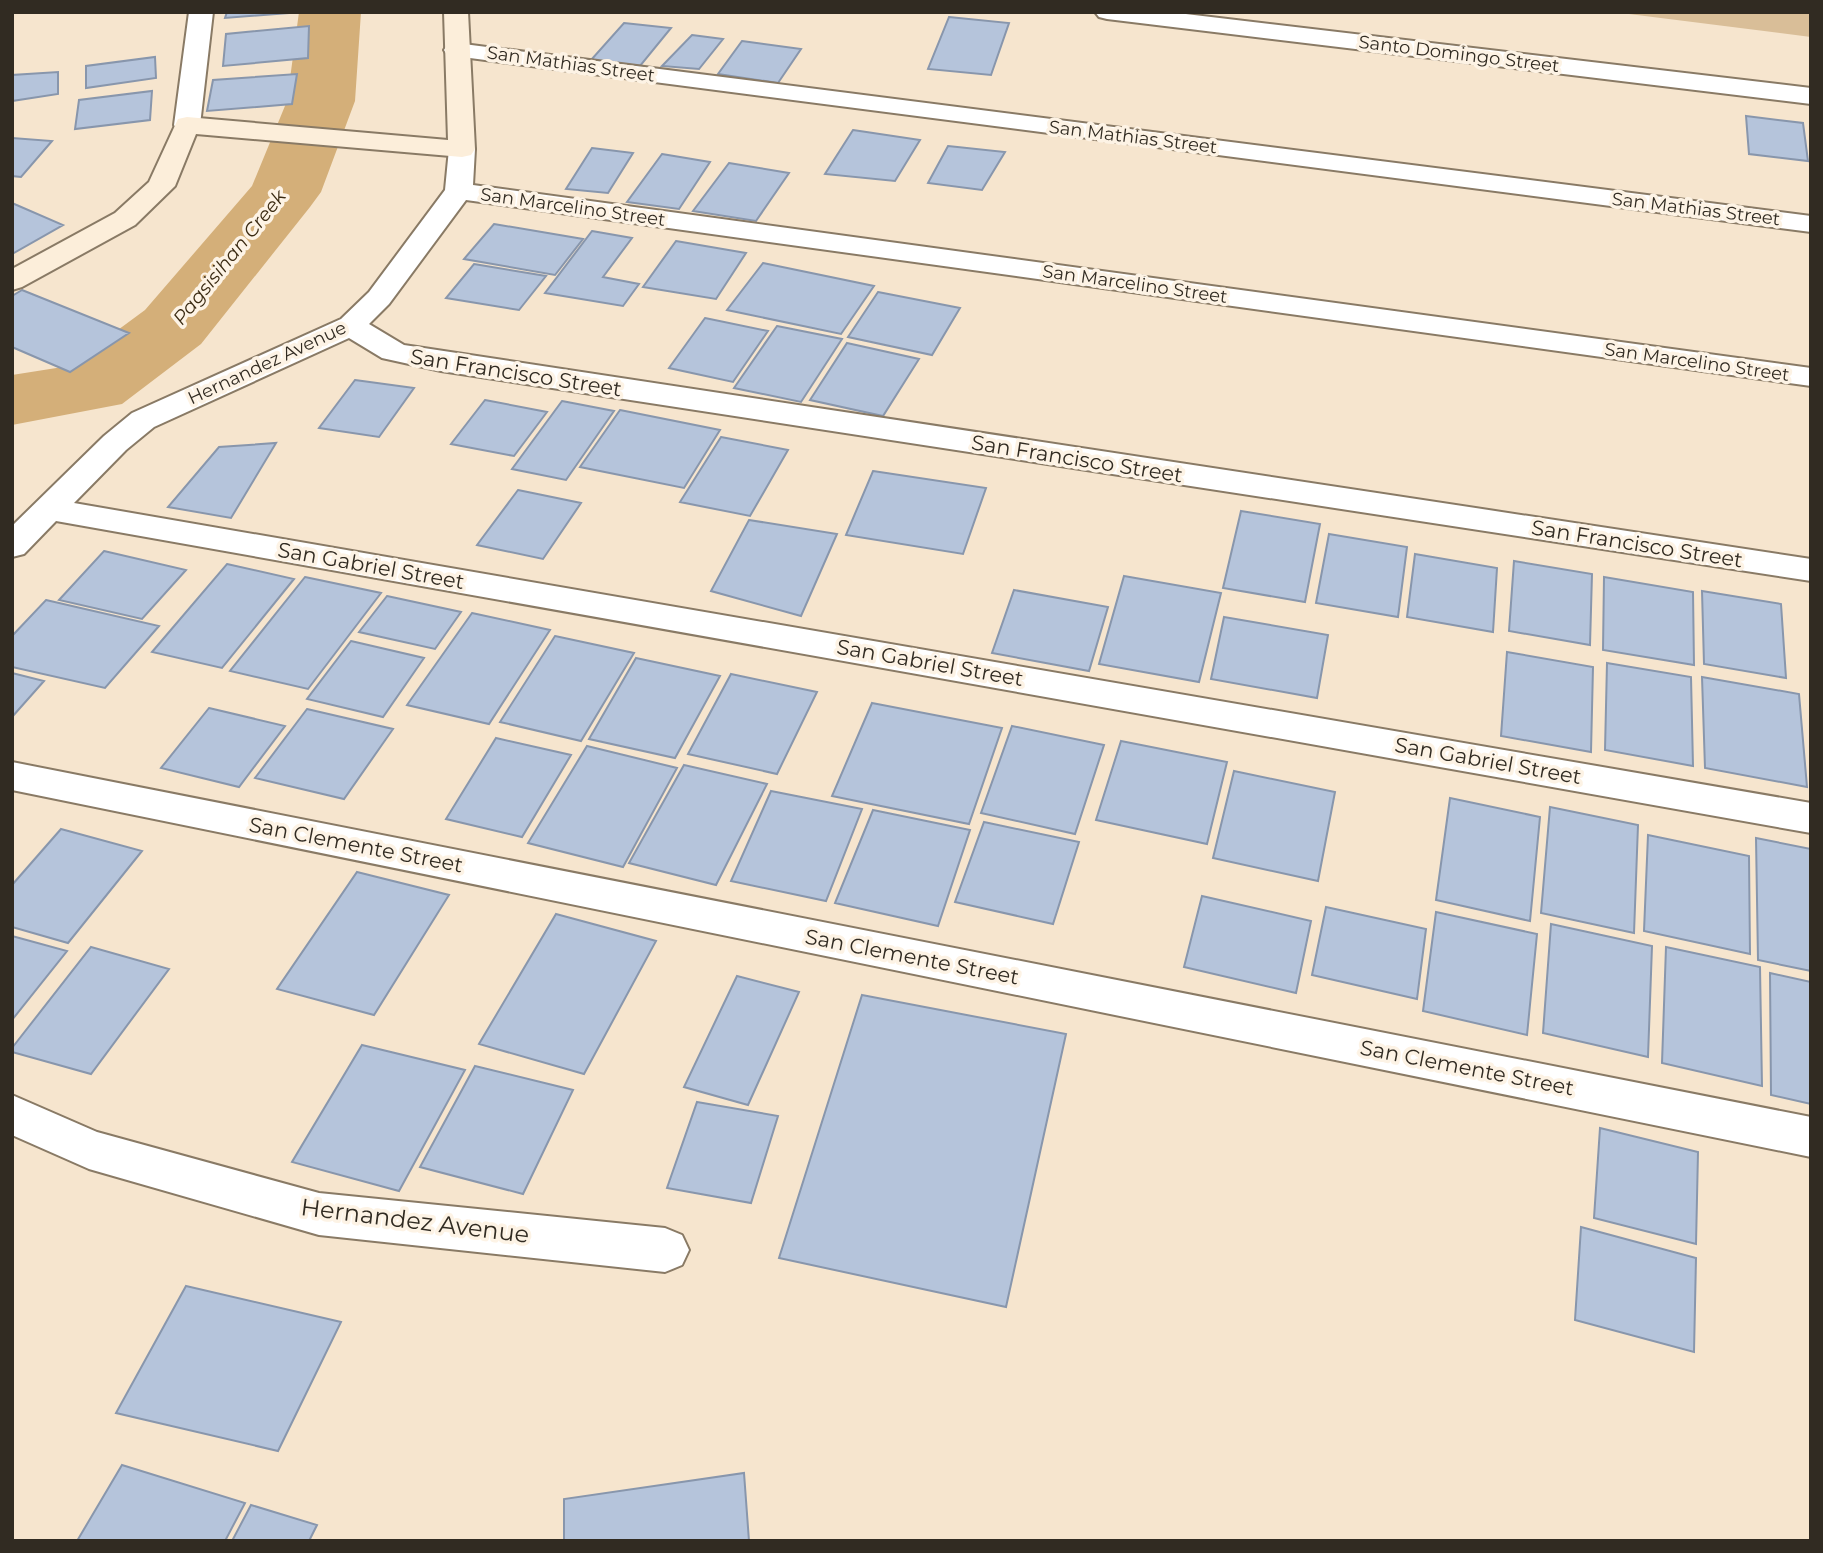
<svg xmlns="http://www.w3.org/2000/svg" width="1823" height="1553" viewBox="0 0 1823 1553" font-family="Montserrat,sans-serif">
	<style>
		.green { fill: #d9be98 }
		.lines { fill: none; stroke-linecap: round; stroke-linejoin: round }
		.river { fill: #d4af79; fill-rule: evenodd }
		.building { fill: #b5c4db; stroke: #8896ac; stroke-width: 2 }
		.street-casing { stroke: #897a65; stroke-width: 4 }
		.secondary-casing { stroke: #897a65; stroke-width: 4 }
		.street { fill: #fff; fill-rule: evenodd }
		.secondary { fill: #fceeda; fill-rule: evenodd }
		.labels { text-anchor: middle; stroke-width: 7; stroke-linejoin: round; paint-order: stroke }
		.far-street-label { font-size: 18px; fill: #312b22; stroke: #fdf3e5 }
		.far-water-label { font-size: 19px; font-style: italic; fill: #3a2a12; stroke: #fdf3e5 }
		.street-label { font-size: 21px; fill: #312b22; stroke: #fdf3e5 }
		.near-street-label { font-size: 24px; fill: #312b22; stroke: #fdf3e5 }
	</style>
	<rect width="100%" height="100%" fill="#f6e5ce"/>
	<path class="green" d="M 1613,12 L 1811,12 L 1811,37 Z"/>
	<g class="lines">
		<path class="river" d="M 299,12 L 361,12 L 355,101 L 321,192 L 310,207 L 201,344 L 122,404 L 12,425 L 12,375 L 69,366 L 145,310 L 252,186 L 287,101 Z"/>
	</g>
	<path class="building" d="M 227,12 L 302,12 L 225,18 Z
		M 949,17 L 1009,23 L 991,75 L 928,69 Z
		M 624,23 L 671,28 L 640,66 L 591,60 Z
		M 309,26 L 308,58 L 223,66 L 226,34 Z
		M 692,35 L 723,39 L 699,69 L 662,66 Z
		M 742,41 L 801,49 L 778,83 L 718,74 Z
		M 155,57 L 156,78 L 86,88 L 86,66 Z
		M 58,72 L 58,94 L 12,101 L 12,75 Z
		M 297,74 L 292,104 L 207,111 L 213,80 Z
		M 152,91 L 150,120 L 75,129 L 79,100 Z
		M 1746,116 L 1803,123 L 1808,161 L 1749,154 Z
		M 853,130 L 920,140 L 895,181 L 825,174 Z
		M 12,138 L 52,141 L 21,177 L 12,176 Z
		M 948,146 L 1005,152 L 982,190 L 928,183 Z
		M 592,148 L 633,153 L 608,193 L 566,189 Z
		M 662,154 L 710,162 L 679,209 L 627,202 Z
		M 729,163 L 789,173 L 756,221 L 693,211 Z
		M 12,203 L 63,225 L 12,254 Z
		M 494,224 L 583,239 L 555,275 L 464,259 Z
		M 592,231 L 632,238 L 603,277 L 639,284 L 623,306 L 545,293 Z
		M 676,241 L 746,253 L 716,299 L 643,287 Z
		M 763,263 L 874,286 L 841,334 L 727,310 Z
		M 474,264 L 546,276 L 519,310 L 446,298 Z
		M 22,290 L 129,333 L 70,372 L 12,347 L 12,296 Z
		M 878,292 L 960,308 L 932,355 L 848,337 Z
		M 705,318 L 768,331 L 733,382 L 669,368 Z
		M 777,326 L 842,339 L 801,402 L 734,388 Z
		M 847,343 L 919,359 L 883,416 L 810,400 Z
		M 355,380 L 414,388 L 379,437 L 319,428 Z
		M 485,400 L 547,412 L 514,456 L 451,444 Z
		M 562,401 L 614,411 L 566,480 L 512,469 Z
		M 620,410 L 720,430 L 684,488 L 580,467 Z
		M 721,437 L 788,450 L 750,516 L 680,502 Z
		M 276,443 L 231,518 L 168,507 L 219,447 Z
		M 873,471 L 986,488 L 963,554 L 846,535 Z
		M 518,490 L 581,503 L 543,559 L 477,545 Z
		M 1241,511 L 1320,524 L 1305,602 L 1223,588 Z
		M 749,520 L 837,534 L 801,616 L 711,591 Z
		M 1329,534 L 1407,547 L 1398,617 L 1316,603 Z
		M 104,551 L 186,570 L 142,619 L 59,600 Z
		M 1415,554 L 1497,568 L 1493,632 L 1407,617 Z
		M 1514,561 L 1592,574 L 1590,645 L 1509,631 Z
		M 227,564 L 294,579 L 222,668 L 152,652 Z
		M 1124,576 L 1221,593 L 1199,682 L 1099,664 Z
		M 305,577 L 381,593 L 308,689 L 230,671 Z
		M 1604,577 L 1693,592 L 1694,665 L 1603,650 Z
		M 1014,590 L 1108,607 L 1089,671 L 992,653 Z
		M 1702,591 L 1781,604 L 1786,678 L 1704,664 Z
		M 387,596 L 461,612 L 435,649 L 359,632 Z
		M 46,600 L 159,626 L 105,688 L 12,667 L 12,636 Z
		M 472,613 L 550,630 L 489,724 L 407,705 Z
		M 1224,617 L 1328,635 L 1317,698 L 1211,679 Z
		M 555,636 L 634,653 L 581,741 L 500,722 Z
		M 351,641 L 424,658 L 383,717 L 307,699 Z
		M 1507,652 L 1593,667 L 1591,752 L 1501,736 Z
		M 636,658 L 720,676 L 675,758 L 589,739 Z
		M 1607,663 L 1691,677 L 1693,766 L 1605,750 Z
		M 12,673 L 44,681 L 12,717 Z
		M 731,674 L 817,692 L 777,774 L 688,754 Z
		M 1702,677 L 1799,694 L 1807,787 L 1705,768 Z
		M 872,703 L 1002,728 L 969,824 L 832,796 Z
		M 209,708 L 285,726 L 239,787 L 161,768 Z
		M 307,709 L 393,729 L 344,799 L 255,778 Z
		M 1012,726 L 1104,745 L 1075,834 L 981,813 Z
		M 496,738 L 571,755 L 522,837 L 446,819 Z
		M 1121,741 L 1227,762 L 1207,844 L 1096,820 Z
		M 587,746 L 677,768 L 623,867 L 528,843 Z
		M 684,765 L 767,784 L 716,885 L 629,863 Z
		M 1234,771 L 1335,792 L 1318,881 L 1213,858 Z
		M 771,791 L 862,809 L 826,901 L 731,881 Z
		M 1450,798 L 1540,817 L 1530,921 L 1436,900 Z
		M 1550,807 L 1638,825 L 1634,933 L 1541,913 Z
		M 873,810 L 970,830 L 938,926 L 835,903 Z
		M 984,822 L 1079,842 L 1053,924 L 955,902 Z
		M 61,829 L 142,851 L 68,943 L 12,927 L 12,885 Z
		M 1648,835 L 1749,856 L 1750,954 L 1644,931 Z
		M 1756,838 L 1811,849 L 1811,971 L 1758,960 Z
		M 357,872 L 449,895 L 374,1015 L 277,989 Z
		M 1202,896 L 1311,921 L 1296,993 L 1184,967 Z
		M 1326,907 L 1426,929 L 1417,999 L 1312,975 Z
		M 1436,912 L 1537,934 L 1527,1035 L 1423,1011 Z
		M 556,914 L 656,941 L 584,1074 L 479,1044 Z
		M 1551,924 L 1652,946 L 1648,1057 L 1543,1033 Z
		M 12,936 L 67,951 L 12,1020 Z
		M 91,947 L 169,969 L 91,1074 L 12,1052 L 12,1048 Z
		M 1666,947 L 1760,967 L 1762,1086 L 1662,1063 Z
		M 1770,973 L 1811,982 L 1811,1104 L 1771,1095 Z
		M 737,976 L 799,992 L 748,1105 L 684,1087 Z
		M 862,995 L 1066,1034 L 1006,1307 L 779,1258 Z
		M 362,1045 L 465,1070 L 399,1191 L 292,1162 Z
		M 475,1066 L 573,1090 L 523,1194 L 420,1167 Z
		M 697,1102 L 778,1116 L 751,1203 L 667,1188 Z
		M 1600,1128 L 1698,1152 L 1696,1244 L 1594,1218 Z
		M 1581,1227 L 1696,1258 L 1694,1352 L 1575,1320 Z
		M 186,1286 L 341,1322 L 278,1451 L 116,1413 Z
		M 122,1465 L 245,1503 L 225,1541 L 77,1541 Z
		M 744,1473 L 749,1541 L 564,1541 L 564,1499 Z
		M 251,1505 L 317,1525 L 309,1541 L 232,1541 Z"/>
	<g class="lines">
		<g class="street-casing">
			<path id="street" d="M 189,12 L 213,12 L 200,125 L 196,131 L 187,133 L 178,131 L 174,125 Z
				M 1095,12 L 1169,12 L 1811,88 L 1811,104 L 1107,19 L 1099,17 Z
				M 456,43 L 1811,216 L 1811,232 L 447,55 L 444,50 L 447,45 Z
				M 462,141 L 471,143 L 475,149 L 473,185 L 1811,368 L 1811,386 L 466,200 L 389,304 L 369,324 L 404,345 L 1811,559 L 1811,581 L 441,371 L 382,358 L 349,338 L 154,427 L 126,450 L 74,503 L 1811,803 L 1811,833 L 56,521 L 24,554 L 12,557 L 12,526 L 104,436 L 132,413 L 341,319 L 369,292 L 445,190 L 449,149 L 453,143 Z
				M 12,762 L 1811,1117 L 1811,1157 L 12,790 Z
				M 12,1095 L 97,1132 L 319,1193 L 665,1228 L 682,1235 L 689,1250 L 682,1265 L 665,1272 L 319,1235 L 89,1169 L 12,1135 Z"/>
		</g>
		<g class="secondary-casing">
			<path id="secondary" d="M 444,12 L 468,12 L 475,149 L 471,155 L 462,157 L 196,134 L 175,186 L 135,225 L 22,287 L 12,290 L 12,269 L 115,213 L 149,182 L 178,119 L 187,117 L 448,140 Z"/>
		</g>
		<use href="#street" class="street"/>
		<use href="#secondary" class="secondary"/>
	</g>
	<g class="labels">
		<g class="far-street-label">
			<text transform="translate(1459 54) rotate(7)" y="6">Santo Domingo Street</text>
			<text transform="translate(571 64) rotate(8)" y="6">San Mathias Street</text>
			<text transform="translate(1133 137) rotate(7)" y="6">San Mathias Street</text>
			<text transform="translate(573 207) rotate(8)" y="6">San Marcelino Street</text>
			<text transform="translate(1696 209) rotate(7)" y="6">San Mathias Street</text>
			<text transform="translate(1135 284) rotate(8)" y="6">San Marcelino Street</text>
			<text transform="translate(1697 362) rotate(8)" y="6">San Marcelino Street</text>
			<text transform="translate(267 363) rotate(-25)" y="6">Hernandez Avenue</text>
		</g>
		<g class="far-water-label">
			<text transform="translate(229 257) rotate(-51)" y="7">Pagsisihan Creek</text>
		</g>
		<g class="street-label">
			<text transform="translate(516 373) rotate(9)" y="7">San Francisco Street</text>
			<text transform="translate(1077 459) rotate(9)" y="7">San Francisco Street</text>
			<text transform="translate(1637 544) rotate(9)" y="7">San Francisco Street</text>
			<text transform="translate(371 566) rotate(10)" y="7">San Gabriel Street</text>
			<text transform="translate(930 663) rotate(10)" y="7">San Gabriel Street</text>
			<text transform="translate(1488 761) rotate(10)" y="7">San Gabriel Street</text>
			<text transform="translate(356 845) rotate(11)" y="7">San Clemente Street</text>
			<text transform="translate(912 957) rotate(11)" y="7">San Clemente Street</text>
			<text transform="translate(1467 1068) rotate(11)" y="7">San Clemente Street</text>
		</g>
		<g class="near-street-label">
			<text transform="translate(415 1221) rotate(7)" y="8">Hernandez Avenue</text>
		</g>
	</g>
	<rect width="1823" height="1553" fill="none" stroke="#312b22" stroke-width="28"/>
</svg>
